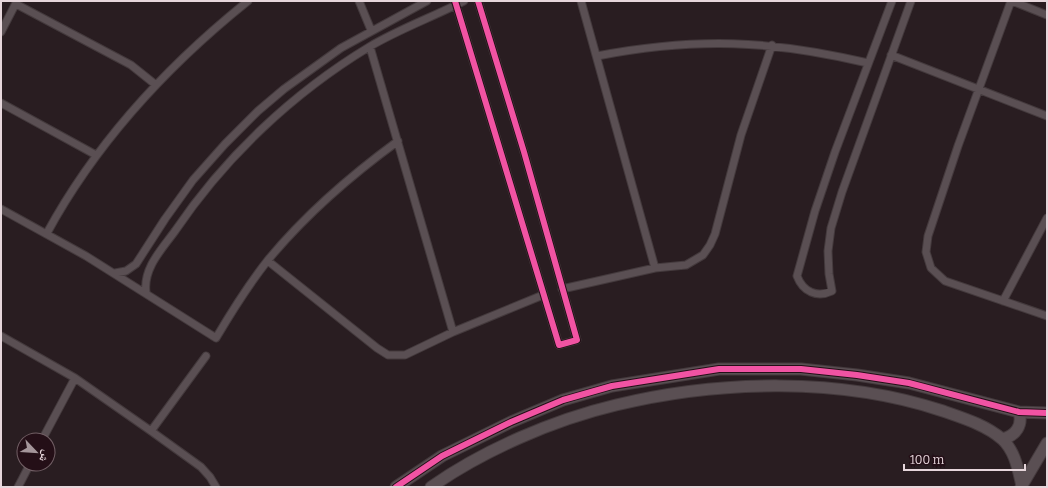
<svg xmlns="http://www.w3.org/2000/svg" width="1048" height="488" viewBox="0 0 1048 488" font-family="Bitter,'Noto Naskh Arabic',serif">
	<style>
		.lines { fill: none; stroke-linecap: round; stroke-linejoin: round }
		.street-casing { stroke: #443a3d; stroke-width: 9 }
		.secondary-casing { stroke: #443a3d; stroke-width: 13 }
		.street { stroke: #5a4f53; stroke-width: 7 }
		.secondary { stroke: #5a4f53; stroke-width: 11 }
		.cycleway-casing { stroke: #240f17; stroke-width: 8 }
		.cycleway { stroke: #f153a3; stroke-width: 6 }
	</style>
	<rect width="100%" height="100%" fill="#291d21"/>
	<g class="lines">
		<g class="street-casing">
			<path id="street" d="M 359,1 L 371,30
				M 455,1 L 559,345 L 577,340 L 524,152 L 478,1
				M 581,1 L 655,268
				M 892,1 L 835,152 L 815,211 L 797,276 C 803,292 817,298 832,291 L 829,274 L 828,251 L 831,228 L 842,192 L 911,1
				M 1011,1 L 958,146 L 928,236 L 926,252 L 931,268 L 945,281 L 1047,316
				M 1012,1 L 1047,15
				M 16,4 L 131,65 L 156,85
				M 1,32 L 17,1
				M 370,47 L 453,332
				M 891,55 L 1047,116
				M 597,56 C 696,37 771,40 868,63
				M 1,103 L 96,155
				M 1,209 L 86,256 L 216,338 C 232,311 249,284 268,260 C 306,214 350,176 398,141
				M 47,233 C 97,141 167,66 248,1
				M 268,261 L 377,348 L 388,355 L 405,355 L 453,332 L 543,295
				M 115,273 L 126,271 L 136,264 L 165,219 L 193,180 L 225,144 L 258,111 L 284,89 L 341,48 L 427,1
				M 562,289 L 655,268 L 686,265 L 703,255 L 710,245 L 715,234 L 741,135 L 772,45
				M 146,292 C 143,268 162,249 175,231 C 225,157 293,93 369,47 C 399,29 433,17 464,1
				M 1003,301 L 1047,218
				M 1,336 L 75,378 L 151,431 L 201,467 L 210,477 L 216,487
				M 151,431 L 206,356
				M 42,440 L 75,378
				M 18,487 L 30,464"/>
		</g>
		<g class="secondary-casing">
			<path id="secondary" d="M 1002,439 C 1016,436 1023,425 1019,412
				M 396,487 L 442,456 L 511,422 L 563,400 L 612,386 L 719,369 L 801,369 L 857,375 L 909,383 L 1019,412 L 1047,413
				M 431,487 C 484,450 553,420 616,405 C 719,380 841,377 943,411 C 963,418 986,425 1002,439 C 1015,451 1018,469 1022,486
				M 1021,487 L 1047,443"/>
		</g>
		<use href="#street" class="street"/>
		<use href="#secondary" class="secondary"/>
		<g class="cycleway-casing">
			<path id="cycleway" d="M 455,1 L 559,345 L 577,340 L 524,152 L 478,1
				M 396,487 L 442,456 L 511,422 L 563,400 L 612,386 L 719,369 L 801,369 L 857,375 L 909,383 L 1019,412 L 1047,413"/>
		</g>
		<use href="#cycleway" class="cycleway"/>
	</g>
	<rect width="1048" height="488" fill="none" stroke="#e6d6db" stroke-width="4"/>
	<g transform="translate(36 452) rotate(115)"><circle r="19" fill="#240f17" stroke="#725f65"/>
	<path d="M0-3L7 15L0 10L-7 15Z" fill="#a4959a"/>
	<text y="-6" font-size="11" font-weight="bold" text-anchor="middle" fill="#e6d6db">ش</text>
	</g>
	<path d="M904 464v6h121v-6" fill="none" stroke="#e6d6db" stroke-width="2"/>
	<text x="910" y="464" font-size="12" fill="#e6d6db" stroke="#240f17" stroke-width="3" paint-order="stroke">100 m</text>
</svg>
